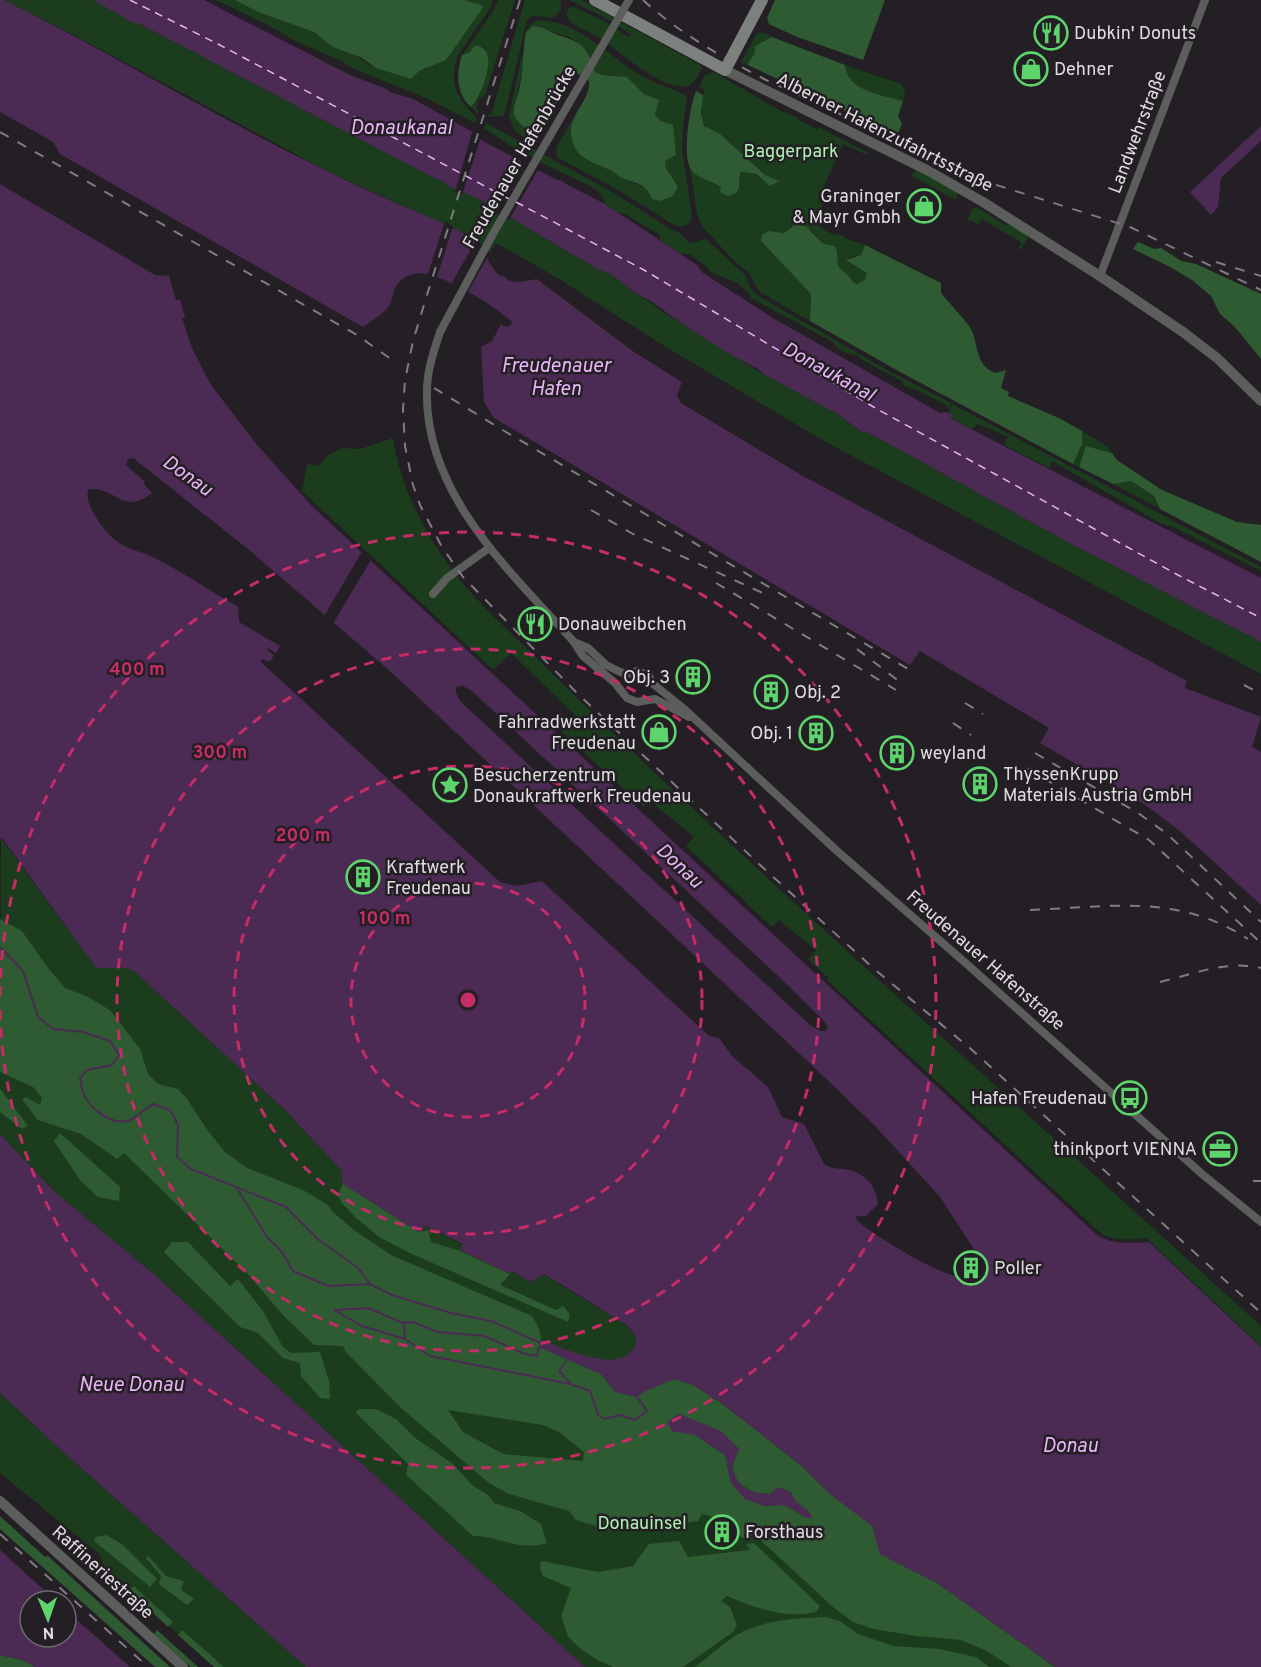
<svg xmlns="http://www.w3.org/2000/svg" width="1261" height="1667" viewBox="0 0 1261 1667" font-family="Overpass,sans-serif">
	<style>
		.green { fill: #1b3d1e }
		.forest { fill: #2f5b33; fill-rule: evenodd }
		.water { fill: #4b2a53; fill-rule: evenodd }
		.pier { fill: #231f24 }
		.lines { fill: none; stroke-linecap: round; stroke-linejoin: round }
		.stream { stroke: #4b2a53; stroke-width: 2 }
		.ferry { stroke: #eab3f8; stroke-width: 1.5; stroke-dasharray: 8 6; stroke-linecap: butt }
		.minor { stroke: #5b5e5b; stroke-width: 8 }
		.tertiary { stroke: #5b5e5b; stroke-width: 10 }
		.secondary { stroke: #7d817d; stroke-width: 12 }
		.rail { stroke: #807c81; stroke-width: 2; stroke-dasharray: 10 10; stroke-linecap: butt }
		.minor-bridge { stroke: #5b5e5b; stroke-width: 8 }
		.ring { fill: none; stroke: #c52c68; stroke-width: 3; stroke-dasharray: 10 8 }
		.labels { text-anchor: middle; stroke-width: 5; stroke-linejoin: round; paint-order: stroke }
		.poi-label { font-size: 18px; fill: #e0dde1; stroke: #231f24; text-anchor: start }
		.street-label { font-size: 18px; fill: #e0dde1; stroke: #231f24 }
		.park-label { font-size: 18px; fill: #aef3b2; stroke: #231f24 }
		.water-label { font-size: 20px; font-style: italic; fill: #eab3f8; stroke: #231f24 }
		.centre { fill: #c52c68; stroke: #231f24; stroke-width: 3 }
		.ring-label { font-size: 18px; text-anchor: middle; font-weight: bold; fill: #c52c68; stroke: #231f24; stroke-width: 5; stroke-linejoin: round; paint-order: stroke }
	</style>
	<rect width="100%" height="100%" fill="#231f24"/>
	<path class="green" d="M 4,0 L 93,0 L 133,23 L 138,23 L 436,179 L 444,181 L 446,185 L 479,199 L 599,270 C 614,273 622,284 635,293 C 645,300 654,303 663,312 L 765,375 L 839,415 L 861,432 L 869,433 L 1073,545 L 1261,642 L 1261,674 L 824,441 L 666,347 L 556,277 L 496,243 L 488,256 L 452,228 L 327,171 L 72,34 Z
		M 216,0 L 235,0 L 258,12 L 314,32 L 376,68 L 411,79 L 419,71 L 427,69 L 483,6 L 465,0 L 493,0 L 491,7 L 458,55 C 448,84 457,98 477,118 L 475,123 L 428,99 L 352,68 L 339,60 L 297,42 L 270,26 Z
		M 498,0 L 515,0 L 485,95 L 479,99 L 476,110 L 479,111 L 478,114 L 471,107 C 485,93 488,68 485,49 L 482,47 L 474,47 L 470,52 L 462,55 L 492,13 Z
		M 525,0 L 559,0 L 561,2 L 561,10 L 553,18 L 534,16 L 527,20 L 505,113 L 503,116 L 488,117 L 489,114 L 491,115 Z
		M 569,0 L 581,0 L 700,65 L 702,69 C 698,75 695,84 687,86 C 661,92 616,47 595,35 C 585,29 569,26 566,14 L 570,7 L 574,7 L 604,21 L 628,37 L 632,35 L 606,18 Z
		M 537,20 C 580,20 608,57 642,76 C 656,84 671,88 685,95 L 687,98 L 683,126 L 682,149 L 692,215 C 691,227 682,229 672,224 L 623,193 L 557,157 L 556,148 L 573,119 L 571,130 L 586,159 L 615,172 L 625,180 L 644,187 L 660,201 L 673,196 L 678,187 L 666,168 L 665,161 L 676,155 L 672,125 L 661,121 L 655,115 L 659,100 L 644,94 L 627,77 L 602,75 L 595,72 L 587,50 L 569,37 L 533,26 L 526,32 L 530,25 Z
		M 757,33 L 765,33 L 772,37 L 755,46 L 754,55 L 749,61 L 748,65 L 741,62 Z
		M 522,54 C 527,83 500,111 530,130 L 527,135 L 535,139 L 532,144 L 515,131 L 509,117 Z
		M 845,65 L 901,84 L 905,91 L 903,101 C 882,95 847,91 845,65 Z
		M 714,72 L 779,110 L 797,117 L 797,119 L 817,129 L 819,127 L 867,152 L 867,155 L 843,144 L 818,199 L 822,206 L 816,222 C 820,229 834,236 841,235 L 847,239 L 865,245 L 861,255 L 848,258 L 855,265 L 867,271 L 867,277 C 864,282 859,284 852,282 L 848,275 L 838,266 L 837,250 L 834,246 L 822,243 L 810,229 L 789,229 L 784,233 L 769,231 L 761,241 L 811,294 L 810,321 L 760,292 L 747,271 L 734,261 L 701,225 L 697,214 L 690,167 L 699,177 L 719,184 L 732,195 L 739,188 L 740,173 L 742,172 L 755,174 L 770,186 L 778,181 L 765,175 L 720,134 L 709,130 L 702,122 L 701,101 L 705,91 L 699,86 L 705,75 Z
		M 486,123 L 614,193 L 672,230 L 680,233 L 689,243 L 706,239 L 745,275 L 751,289 L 757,295 L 887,370 L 951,403 L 948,409 L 946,405 L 917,390 L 904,386 L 902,381 L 859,358 L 858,355 C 849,355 837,350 833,342 L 751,298 L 748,292 L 737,283 L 709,271 L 706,266 L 689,254 L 681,254 L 660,240 L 659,234 L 623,213 L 619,213 L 605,204 L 602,195 L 592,187 L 542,163 L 521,149 L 518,151 L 484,128 Z
		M 917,170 L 958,192 L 956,200 L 910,175 Z
		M 977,208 L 1006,225 L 1009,224 L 1027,235 L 1028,238 L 1021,249 L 1018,249 L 1022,243 L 982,219 L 978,225 L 971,220 L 967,221 L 972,209 Z
		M 952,404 L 1257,565 L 1261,567 L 1261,571 L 1176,528 L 1160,523 L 1052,461 L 1050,468 L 1004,445 L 1008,437 L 978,424 L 971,429 L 949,417 L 948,412 Z
		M 1082,431 L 1107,446 L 1112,453 L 1087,446 L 1079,467 L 1073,464 L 1082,444 Z
		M 393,438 C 400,488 428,540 459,579 C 483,608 512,634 539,660 C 598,720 659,777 721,835 C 900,1001 1082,1163 1261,1326 L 1261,1346 L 1146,1238 C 1128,1240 1111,1242 1097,1230 L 827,980 L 828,978 L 808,959 L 816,950 L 779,920 L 772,927 L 686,846 L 694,837 L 650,801 L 643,807 L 561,731 L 576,716 L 511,653 L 493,670 L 302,491 L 307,464 L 319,466 L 328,455 L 342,448 L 360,449 Z
		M 1125,481 L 1131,481 L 1154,496 L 1160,509 L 1113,484 Z
		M 1,838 L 96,968 L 127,968 L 136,973 L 284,1109 L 341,1170 L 419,1231 L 426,1226 L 463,1245 L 461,1249 L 513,1272 L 530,1282 L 543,1274 L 620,1321 L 693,1385 L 1055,1667 L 585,1667 L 156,1276 L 55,1192 L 0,1134 Z
		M 0,1393 L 62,1451 L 306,1667 L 214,1667 L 103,1565 L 99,1554 L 0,1473 Z"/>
	<path class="forest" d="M 235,0 L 465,0 L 484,6 L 446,60 L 419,71 L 411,79 L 376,68 L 362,58 L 333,47 L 314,32 L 258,12 Z
		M 775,0 L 885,0 L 863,60 L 797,37 L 769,24 L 767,18 Z
		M 533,26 C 546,27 550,33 561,36 C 585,44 587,48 595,72 L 602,75 L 627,77 L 644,94 L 659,100 L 655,115 L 661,121 L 673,125 L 676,155 L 665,161 L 666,168 L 678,187 L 673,196 L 660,201 L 652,199 C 650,196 648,190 645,188 C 639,182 630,182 624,179 C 619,177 616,173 612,171 C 592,161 573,159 571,133 C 570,113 591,100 589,81 L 575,72 L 538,135 C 531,130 518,125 515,117 C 512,111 516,100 518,94 C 524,73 522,53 526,32 Z
		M 772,37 L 845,65 C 847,91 882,95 903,101 L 898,116 L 902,124 L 897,136 L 748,65 L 749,61 L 754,55 L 755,46 Z
		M 474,46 C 502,44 482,97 471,107 C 456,94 456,73 462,55 L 470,52 Z
		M 696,91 L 703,95 L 701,113 L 704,126 L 720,134 L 765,175 L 779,181 L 770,186 L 756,174 L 742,172 L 740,173 L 739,188 L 736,193 L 728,196 L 720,192 L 721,187 C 712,180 700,180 692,171 C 681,158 690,106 696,91 Z
		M 795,225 L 806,226 L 822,243 L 834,246 L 837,250 L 838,266 L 848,275 L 853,282 L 857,284 L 865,280 L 867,273 L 846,260 L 861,255 L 865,245 L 941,283 L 941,293 C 950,304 960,314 969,326 C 979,338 973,366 996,373 L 1006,370 L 1001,388 L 1009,392 L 1008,396 L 1061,419 L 1082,431 L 1082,444 L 1073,464 L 902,373 L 810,321 L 811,294 L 761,241 L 762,235 L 769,231 L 784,233 Z
		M 1138,242 L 1154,249 L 1161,248 L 1181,261 L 1196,264 L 1261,294 L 1261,359 L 1235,327 L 1220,314 L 1211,296 L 1192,280 L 1170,267 L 1133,249 Z
		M 1086,446 L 1112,453 L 1117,460 L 1162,490 L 1237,522 L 1261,525 L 1261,562 L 1160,509 L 1154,496 L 1131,481 L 1113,484 L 1079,467 Z
		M 0,919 L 22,931 L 48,968 L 65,988 L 86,996 L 110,1010 L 140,1049 L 148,1074 L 158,1084 L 178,1089 L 187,1099 L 208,1131 L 225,1152 L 247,1168 L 303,1190 L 328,1205 L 333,1212 L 354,1230 L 391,1255 L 532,1316 C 538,1327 544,1335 539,1347 L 601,1374 L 615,1392 L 637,1397 L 645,1391 L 675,1379 L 693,1385 L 720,1402 L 802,1466 L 830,1494 L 873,1526 L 880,1554 L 937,1583 L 1055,1667 L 1011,1667 L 987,1651 L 961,1640 L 917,1636 L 873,1629 L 853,1622 L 833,1607 L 755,1535 L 742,1538 C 730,1526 719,1517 702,1514 L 698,1521 L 613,1531 L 576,1520 L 569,1511 L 509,1494 L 489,1483 L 400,1407 L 346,1352 L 343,1346 L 314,1345 L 282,1314 L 247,1273 L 124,1153 L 117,1159 L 81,1134 L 38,1120 L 22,1099 L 26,1097 L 40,1105 L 42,1098 L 33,1087 L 0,1072 ZM 448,1410 L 543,1425 L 559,1432 L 584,1452 L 583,1461 L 503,1454 L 463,1432 ZM 695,1435 L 739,1448 L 732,1467 L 738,1483 L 755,1493 L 770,1494 L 795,1502 L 809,1511 L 807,1518 L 784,1505 L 764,1506 L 731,1483 L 725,1455 Z
		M 0,1089 L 1,1090 L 28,1126 L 22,1129 L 0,1112 Z
		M 60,1133 L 120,1187 L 119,1201 L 98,1197 L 80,1180 L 54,1141 Z
		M 343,1184 L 419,1232 L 428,1230 L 431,1242 L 460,1251 L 510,1274 L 500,1285 L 556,1310 L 563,1306 L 570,1314 L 568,1322 L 412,1254 L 379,1237 L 356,1218 L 341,1202 L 338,1194 Z
		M 172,1242 L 188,1242 L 230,1286 L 238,1279 L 263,1311 L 283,1347 L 291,1353 L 320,1352 L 329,1381 L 330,1399 L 320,1398 L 301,1376 L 300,1363 L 283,1358 L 258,1333 L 240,1327 L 164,1252 Z
		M 358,1409 L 376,1409 L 396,1419 L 415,1438 L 452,1463 L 472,1485 L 488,1495 L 494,1503 L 520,1511 L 541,1524 L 547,1543 C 520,1552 500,1536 473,1536 L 406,1475 L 408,1464 L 356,1413 Z
		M 0,1516 L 45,1557 L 48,1556 L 170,1667 L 155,1667 L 0,1529 Z
		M 106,1535 L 122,1544 L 157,1579 L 150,1587 L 94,1541 L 96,1537 Z
		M 679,1541 L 688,1557 L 750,1550 L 746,1544 L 754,1543 L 820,1606 L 816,1612 C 784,1619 755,1608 727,1596 L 721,1601 L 730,1607 L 737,1625 L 733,1632 L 683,1667 L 613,1667 L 597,1660 L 577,1646 L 568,1636 L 561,1616 L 571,1588 L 543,1576 L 540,1568 L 541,1561 L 598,1572 L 633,1566 L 649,1544 Z
		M 148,1556 L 166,1576 L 184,1581 L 181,1590 L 194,1599 L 187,1605 L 159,1584 L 161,1576 L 146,1558 Z
		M 134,1586 L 173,1622 L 168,1627 L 130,1591 Z
		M 826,1617 L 840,1621 L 858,1634 L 893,1646 L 939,1649 L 976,1657 L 989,1667 L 695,1667 C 707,1658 719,1647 732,1638 C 760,1619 794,1619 826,1617 Z
		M 157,1630 L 198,1667 L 191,1667 L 154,1634 Z
		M 182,1630 L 224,1667 L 214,1667 L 178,1635 Z
		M 0,1655 L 22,1660 L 36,1667 L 0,1667 Z"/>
	<path class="water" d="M 0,0 L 4,0 C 113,54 217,118 327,171 C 358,187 390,200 422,214 C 440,222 460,230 475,241 C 488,251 488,269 502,277 L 503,275 C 510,286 524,281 537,279 L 634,352 L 682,382 L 677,395 L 681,403 L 803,476 L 1187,681 L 1185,688 L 1261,717 L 1252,747 L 1261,752 L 1261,905 L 1181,832 L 1147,806 L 1040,743 L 1049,728 L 920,651 L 910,665 L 494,418 L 484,402 L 481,347 L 492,341 L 501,324 L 506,327 L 511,325 L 512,322 C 496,306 448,278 426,274 C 419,272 410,274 404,278 C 391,287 395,296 389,306 C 384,314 371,321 363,327 L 60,154 L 53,142 L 0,112 Z
		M 93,0 L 204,0 L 352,76 L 387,89 L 390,92 L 413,99 L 471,131 L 483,141 L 557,180 L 563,181 L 566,184 L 605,204 L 697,265 L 703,273 L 773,318 L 940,413 C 946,411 949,413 954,415 L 950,418 L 971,429 L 1261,578 L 1261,642 L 1073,545 L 869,433 L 862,432 L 839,415 L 765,375 L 758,369 C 722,351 687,328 655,304 C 649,299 641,297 634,292 C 622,284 614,273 599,270 L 479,199 L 446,185 L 444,181 L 436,179 L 138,23 L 133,23 Z
		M 1261,126 L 1261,141 L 1221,178 L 1218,207 L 1211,215 L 1190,192 Z
		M 0,184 L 155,275 L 169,276 L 176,300 L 180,299 L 185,317 L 182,318 L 192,348 L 211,385 L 258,446 L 312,506 L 1097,1235 C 1113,1245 1130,1243 1149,1242 L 1261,1347 L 1261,1667 L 1055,1667 L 937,1583 L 880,1554 L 872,1526 L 830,1494 L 802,1466 L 720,1402 L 693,1385 L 675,1379 L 645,1391 L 637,1397 L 615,1392 L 601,1374 L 539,1347 L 543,1340 C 562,1348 618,1374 633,1349 C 637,1344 637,1337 633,1332 C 627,1324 615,1318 607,1313 C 586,1299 565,1287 544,1274 L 530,1282 L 514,1272 L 507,1273 L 460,1250 L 463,1244 L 426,1226 L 419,1232 L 343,1184 L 341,1170 L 284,1109 L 136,973 L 127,968 L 96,968 L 2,838 L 0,839 ZM 133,458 L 248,549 L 391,672 L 818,1071 L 876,1127 L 940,1197 L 977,1254 C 981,1261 986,1268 980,1275 C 964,1294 873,1234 857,1221 L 856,1216 L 866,1216 L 878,1204 C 876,1185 864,1171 843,1169 C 835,1168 831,1169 824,1164 L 804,1124 L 782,1117 L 768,1087 L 733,1057 L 719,1038 L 709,1036 L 542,881 L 516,886 L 500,882 L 261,662 L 262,659 L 270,662 L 274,655 L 267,650 L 268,648 L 276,653 L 280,646 L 239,622 L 238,607 C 210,590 182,572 153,557 C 139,550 129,551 115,540 C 105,532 81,501 89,489 C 117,487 123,516 152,493 L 144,484 L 145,482 L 126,465 L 128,459 ZM 463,686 L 472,691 L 778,976 L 824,1021 L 828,1027 L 826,1031 L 821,1031 L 810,1025 L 460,701 L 456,693 L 456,687 Z
		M 0,1134 L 55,1192 L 156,1276 L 585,1667 L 306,1667 L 62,1451 L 0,1393 Z
		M 679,1414 L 721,1431 L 739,1449 L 732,1467 C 739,1488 747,1493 770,1494 L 778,1487 L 791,1492 C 797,1508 806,1505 813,1518 L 807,1518 L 784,1505 L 764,1506 L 745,1499 L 731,1483 L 725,1455 L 695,1435 L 672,1431 L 667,1422 Z
		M 0,1550 L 56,1601 L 30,1601 L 30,1637 L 66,1637 L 66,1610 L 130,1667 L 36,1667 L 22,1660 L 0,1655 Z"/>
	<path class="pier" d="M 473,129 L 482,134 L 462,195 L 455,192 Z
		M 523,159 L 539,168 L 509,220 L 493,212 Z
		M 445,221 L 453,226 L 436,280 L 427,277 Z
		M 477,239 L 490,253 L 466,295 L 450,286 Z
		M 363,550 L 372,558 L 332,625 L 323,618 Z"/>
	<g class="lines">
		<path class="stream" d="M 0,947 L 23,971 L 38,1017 L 53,1029 L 83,1032 L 110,1041 L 119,1055 L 112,1065 L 87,1070 L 80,1078 C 81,1082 81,1088 83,1092 C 89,1108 112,1127 130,1120 C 136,1118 145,1108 154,1104 L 170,1110 L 178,1125 L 177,1157 L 191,1169 L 286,1207 L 319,1240 L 358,1268 L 370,1284
			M 238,1190 L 267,1237 L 282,1252 L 293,1271 L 328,1286 L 370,1284 L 392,1295 L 451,1313 L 491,1321 L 541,1343
			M 404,1324 L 405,1339
			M 539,1347 L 537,1356 L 525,1354 L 484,1336 L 437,1332 L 413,1322 L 403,1323 L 368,1308 L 334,1310 L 362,1326 L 405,1339 L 430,1356 L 570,1384 L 590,1391 L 598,1415 L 604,1419 L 620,1415 L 635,1420 L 647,1411 L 637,1397
			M 568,1359 L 559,1371 L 570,1383"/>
		<path class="ferry" d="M 130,0 L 218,44 L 509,199
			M 516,202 L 644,270 L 877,409 L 1178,575 L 1261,618"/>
		<path class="minor" d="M 1100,276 L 1205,0
			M 440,332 C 434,351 427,370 427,390 C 424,494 510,571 574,642 L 583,656 L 615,683 L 627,698 L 637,702 L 655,699 L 689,717
			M 433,594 L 447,578 L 489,548
			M 574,642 L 588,648 L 606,665 L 620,672 L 628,674 L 637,671 L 649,676 L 652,683 L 683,708 L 836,850 L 969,966 L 1202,1174 L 1261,1222"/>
		<path class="tertiary" d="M 725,70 L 927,170 L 983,202 L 1100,276 L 1183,332 L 1217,358 L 1261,401
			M 0,1501 L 183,1667"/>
		<path class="secondary" d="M 595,0 L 725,70 L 762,0"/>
		<path class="rail" d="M 520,0 L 427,295 L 413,341 L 405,380 L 403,409 L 405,446 L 413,485 L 420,505 L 442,547 L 463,577 L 579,695 L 758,863 L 873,968 L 971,1049 L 1261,1313
			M 643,0 C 679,33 722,57 764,79 L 987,182 L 1130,227 L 1261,290
			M 0,132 L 357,335 L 395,362
			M 1216,262 L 1261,276
			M 434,388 L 501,429 L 908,669
			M 591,510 L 633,534 L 767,595
			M 716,583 L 896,690
			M 857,649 L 900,682
			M 1244,685 L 1261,694
			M 965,703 L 983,714
			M 953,723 L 971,735
			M 1035,753 L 1138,813 L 1166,833 L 1261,922
			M 1026,768 L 1149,840 L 1261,943
			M 1030,910 C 1109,907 1178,893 1248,939
			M 1160,982 C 1194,974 1226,960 1261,968
			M 1253,1181 L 1261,1181
			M 0,1534 L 148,1667"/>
		<path class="minor-bridge" d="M 440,332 L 494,232 L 629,0"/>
	</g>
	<g class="ring">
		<circle cx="468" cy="1000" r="117"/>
		<circle cx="468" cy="1000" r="234"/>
		<circle cx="468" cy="1000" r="351"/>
		<path d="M0 996A468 468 0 1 1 0 1004"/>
	</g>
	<defs>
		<g id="restaurant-ring" transform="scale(1.725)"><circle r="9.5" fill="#231f24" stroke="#5dd56c" stroke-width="1.5"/><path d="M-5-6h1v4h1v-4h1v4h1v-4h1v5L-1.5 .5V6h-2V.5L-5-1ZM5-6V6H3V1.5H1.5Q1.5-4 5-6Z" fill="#5dd56c"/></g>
		<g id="shop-ring" transform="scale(1.725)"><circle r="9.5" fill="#231f24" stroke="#5dd56c" stroke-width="1.5"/><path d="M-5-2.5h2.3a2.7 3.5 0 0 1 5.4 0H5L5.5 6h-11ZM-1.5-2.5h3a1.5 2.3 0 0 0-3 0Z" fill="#5dd56c"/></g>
		<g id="building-ring" transform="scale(1.725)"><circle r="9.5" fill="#231f24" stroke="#5dd56c" stroke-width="1.5"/><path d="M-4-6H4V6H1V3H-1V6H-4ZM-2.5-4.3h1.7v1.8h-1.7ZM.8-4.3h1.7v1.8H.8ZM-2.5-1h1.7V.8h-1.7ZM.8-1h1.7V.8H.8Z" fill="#5dd56c"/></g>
		<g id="sight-ring" transform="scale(1.725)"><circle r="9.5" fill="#231f24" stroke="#5dd56c" stroke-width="1.5"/><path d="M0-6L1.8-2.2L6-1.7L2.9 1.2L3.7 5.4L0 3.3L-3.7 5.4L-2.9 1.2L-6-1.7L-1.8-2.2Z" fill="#5dd56c"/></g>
		<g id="bus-ring" transform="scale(1.725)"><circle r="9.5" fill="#231f24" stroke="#5dd56c" stroke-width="1.5"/><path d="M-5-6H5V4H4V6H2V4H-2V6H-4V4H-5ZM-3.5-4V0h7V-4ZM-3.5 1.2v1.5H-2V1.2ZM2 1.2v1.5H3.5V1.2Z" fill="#5dd56c"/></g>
		<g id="office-ring" transform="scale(1.725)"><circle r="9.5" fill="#231f24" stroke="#5dd56c" stroke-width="1.5"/><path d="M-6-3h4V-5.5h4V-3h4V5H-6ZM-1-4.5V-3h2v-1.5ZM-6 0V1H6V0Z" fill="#5dd56c"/></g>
	</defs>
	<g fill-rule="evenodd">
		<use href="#restaurant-ring" x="1051" y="33"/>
		<use href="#shop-ring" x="1031" y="69"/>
		<use href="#shop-ring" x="924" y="206"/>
		<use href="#restaurant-ring" x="535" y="624"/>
		<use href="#building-ring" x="693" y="677"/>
		<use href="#building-ring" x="771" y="692"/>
		<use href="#shop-ring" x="659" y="732"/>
		<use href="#building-ring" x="816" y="733"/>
		<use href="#building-ring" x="897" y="753"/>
		<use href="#building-ring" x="980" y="784"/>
		<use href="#sight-ring" x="450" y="785"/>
		<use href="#building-ring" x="363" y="877"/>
		<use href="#bus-ring" x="1130" y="1098"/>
		<use href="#office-ring" x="1220" y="1149"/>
		<use href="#building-ring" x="971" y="1268"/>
		<use href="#building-ring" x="722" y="1532"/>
	</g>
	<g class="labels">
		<g class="poi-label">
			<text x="1074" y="39">Dubkin' Donuts</text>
			<text x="1054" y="75">Dehner</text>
			<text x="901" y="202" text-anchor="end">Graninger<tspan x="901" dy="21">&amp; Mayr Gmbh</tspan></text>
			<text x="558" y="630">Donauweibchen</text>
			<text x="670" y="683" text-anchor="end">Obj. 3</text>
			<text x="794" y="698">Obj. 2</text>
			<text x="636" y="728" text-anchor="end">Fahrradwerkstatt<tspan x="636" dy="21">Freudenau</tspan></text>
			<text x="793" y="739" text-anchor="end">Obj. 1</text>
			<text x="920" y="759">weyland</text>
			<text x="1003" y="780">ThyssenKrupp<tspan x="1003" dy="21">Materials Austria GmbH</tspan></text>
			<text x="473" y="781">Besucherzentrum<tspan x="473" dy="21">Donaukraftwerk Freudenau</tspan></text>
			<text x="386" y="873">Kraftwerk<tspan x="386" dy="21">Freudenau</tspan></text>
			<text x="1107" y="1104" text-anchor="end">Hafen Freudenau</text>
			<text x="1197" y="1155" text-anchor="end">thinkport VIENNA</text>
			<text x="994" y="1274">Poller</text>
			<text x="745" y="1538">Forsthaus</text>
		</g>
		<g class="street-label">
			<text transform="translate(885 132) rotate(27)" y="6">Alberner Hafenzufahrtsstraße</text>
			<text transform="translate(1137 132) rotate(-69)" y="6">Landwehrstraße</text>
			<text transform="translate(519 157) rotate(-60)" y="6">Freudenauer Hafenbrücke</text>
			<text transform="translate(986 960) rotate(41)" y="6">Freudenauer Hafenstraße</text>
			<text transform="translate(103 1572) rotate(42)" y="6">Raffineriestraße</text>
		</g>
		<g class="park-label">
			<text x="791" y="157">Baggerpark</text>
			<text x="642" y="1529">Donauinsel</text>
		</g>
		<g class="water-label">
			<text x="401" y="134">Donaukanal</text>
			<text x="556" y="372">Freudenauer<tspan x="556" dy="23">Hafen</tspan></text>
			<text transform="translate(829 371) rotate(29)" y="7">Donaukanal</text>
			<text transform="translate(188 475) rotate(35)" y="7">Donau</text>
			<text transform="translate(680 865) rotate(43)" y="7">Donau</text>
			<text x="131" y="1391">Neue Donau</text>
			<text x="1070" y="1452">Donau</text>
		</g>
	</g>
	<circle cx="468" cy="1000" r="9" class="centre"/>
	<g class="ring-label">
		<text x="137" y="675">400 m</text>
		<text x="220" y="758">300 m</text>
		<text x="303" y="841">200 m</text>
		<text x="385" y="924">100 m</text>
	</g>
	<g transform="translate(48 1619) rotate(178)"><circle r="28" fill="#231f24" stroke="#6f6b70" stroke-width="1.5"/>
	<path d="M0-4.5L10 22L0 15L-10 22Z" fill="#5dd56c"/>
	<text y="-9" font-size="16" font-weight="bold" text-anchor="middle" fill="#e0dde1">N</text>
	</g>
</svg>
